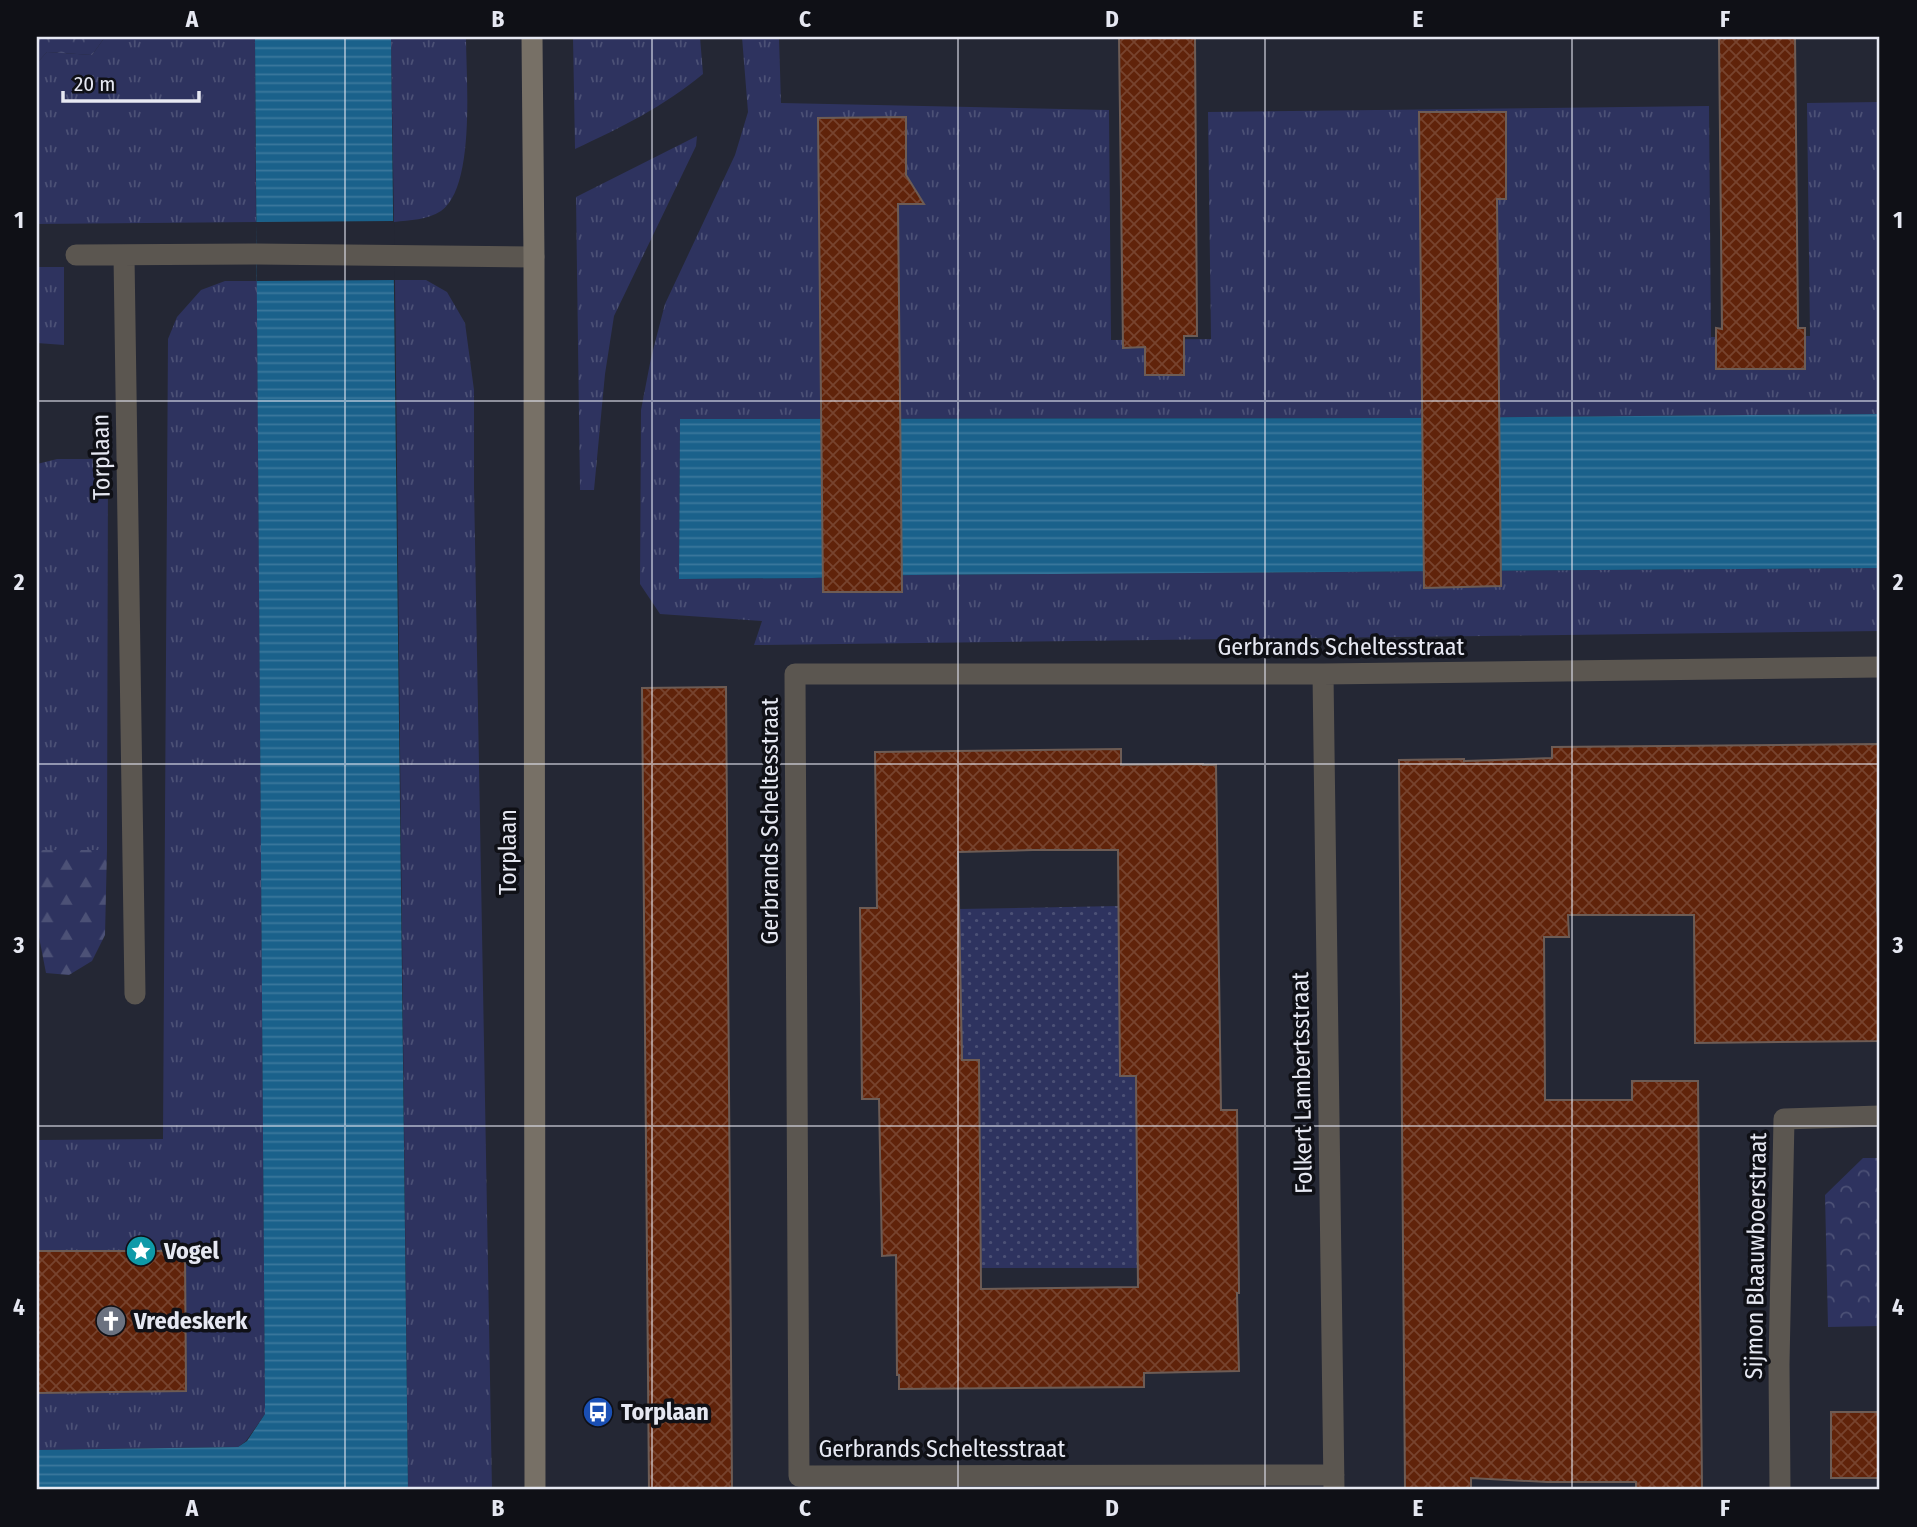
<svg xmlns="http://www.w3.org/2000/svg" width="1917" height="1527" viewBox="0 0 1917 1527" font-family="'Fira Sans Condensed',sans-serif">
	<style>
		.grass { fill: url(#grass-tufts) }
		.forest { fill: url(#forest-firs) }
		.park { fill: url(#park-crowns) }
		.garden { fill: url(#garden-dots) }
		.water { fill: url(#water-rules) }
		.pier { fill: #242734 }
		.building { fill: url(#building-cross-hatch); stroke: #6d5c55; stroke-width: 2; fill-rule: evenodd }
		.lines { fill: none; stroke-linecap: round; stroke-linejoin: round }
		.street { stroke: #5b5650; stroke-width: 21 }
		.secondary { stroke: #777066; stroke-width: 21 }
		.grid { fill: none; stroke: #e6e8f2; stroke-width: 2; stroke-opacity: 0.55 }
		.labels { text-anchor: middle; stroke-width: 7; stroke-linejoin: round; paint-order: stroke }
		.street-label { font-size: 24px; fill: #e6e8f2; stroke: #0f1016 }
		.poi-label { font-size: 24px; font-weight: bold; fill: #e6e8f2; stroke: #0f1016; text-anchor: start }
		.neatline { fill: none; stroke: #e6e8f2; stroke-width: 2.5 }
		.grid-label { font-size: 23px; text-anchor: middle; font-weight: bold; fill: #e6e8f2 }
	</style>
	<defs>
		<pattern id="grass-tufts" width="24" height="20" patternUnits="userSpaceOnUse" patternTransform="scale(1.75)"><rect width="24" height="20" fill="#2e335f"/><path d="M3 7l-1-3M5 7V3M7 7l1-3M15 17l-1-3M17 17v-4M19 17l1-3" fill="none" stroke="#4c5176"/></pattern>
		<pattern id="forest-firs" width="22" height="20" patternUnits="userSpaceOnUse" patternTransform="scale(1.75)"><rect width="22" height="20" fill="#2e335f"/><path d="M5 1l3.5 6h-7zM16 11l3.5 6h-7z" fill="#4c5176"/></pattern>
		<pattern id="park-crowns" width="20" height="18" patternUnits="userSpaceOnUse" patternTransform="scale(1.75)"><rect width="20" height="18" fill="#2e335f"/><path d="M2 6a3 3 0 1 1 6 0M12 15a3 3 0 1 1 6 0" fill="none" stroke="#4c5176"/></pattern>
		<pattern id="garden-dots" width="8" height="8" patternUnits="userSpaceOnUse" patternTransform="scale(1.75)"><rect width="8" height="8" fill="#2e335f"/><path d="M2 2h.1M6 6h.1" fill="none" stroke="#4c5176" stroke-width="1.8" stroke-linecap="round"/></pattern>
		<pattern id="water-rules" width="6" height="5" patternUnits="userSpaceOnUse" patternTransform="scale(1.75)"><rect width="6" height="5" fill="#1a618b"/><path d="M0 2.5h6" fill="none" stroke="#3b789c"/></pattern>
		<pattern id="building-cross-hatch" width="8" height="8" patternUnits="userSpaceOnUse" patternTransform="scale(1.75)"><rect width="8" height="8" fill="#60230a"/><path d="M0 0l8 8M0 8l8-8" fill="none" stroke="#77432e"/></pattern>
	</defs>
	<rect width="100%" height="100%" fill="#242734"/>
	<path class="grass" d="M 105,37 L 255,37 L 256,222 L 37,224 L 37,63 L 47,52 L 92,55 Z
		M 391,37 L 466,37 C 466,77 476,186 441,211 C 427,220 410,220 394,222 Z
		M 573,37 L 700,37 L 703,74 C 663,107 622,127 575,149 Z
		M 742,37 L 779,37 L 781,103 L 1109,110 L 1111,340 L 1211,339 L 1208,112 L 1709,106 L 1711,337 L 1810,336 L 1807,103 L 1880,102 L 1880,414 L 1410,418 L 680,419 L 679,579 L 812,578 L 912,575 L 1880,568 L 1880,631 L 754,645 L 762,621 L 660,614 L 640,584 L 641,410 L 651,358 L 665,304 L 735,155 L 748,112 Z
		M 697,136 L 696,146 L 614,316 L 605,374 L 594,490 L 580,490 L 576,197 Z
		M 37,267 L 64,267 L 64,345 L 37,343 Z
		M 395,280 L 426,280 L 447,292 L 465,323 L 474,390 L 474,487 L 492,1490 L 408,1490 Z
		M 225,281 L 257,281 L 265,1414 L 246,1441 L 238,1447 L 37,1450 L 37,1140 L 163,1139 L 168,339 L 177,317 L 201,290 Z
		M 57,459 L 108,459 L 107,850 L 37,850 L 37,464 Z"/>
	<path class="forest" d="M 37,850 L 107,850 L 105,935 L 92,961 L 69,975 L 46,973 L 39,937 L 37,936 Z"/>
	<path class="park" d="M 37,37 L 105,37 L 92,55 L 47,52 L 37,63 Z
		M 1863,1158 L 1880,1158 L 1880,1326 L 1828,1327 L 1825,1195 Z"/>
	<path class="garden" d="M 1118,906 L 1120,1076 L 1150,1076 L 1138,1268 L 981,1268 L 979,1061 L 961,1061 L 959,909 Z"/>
	<path class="water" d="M 255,37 L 391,37 L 408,1490 L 37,1490 L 37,1450 L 238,1447 L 247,1441 L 265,1414 Z
		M 1880,414 L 1880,568 L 912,575 L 812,578 L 679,579 L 680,419 L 1410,418 Z"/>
	<path class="pier" d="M 394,221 L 395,280 L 257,281 L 256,222 Z"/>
	<path class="building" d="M 1119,37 L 1195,37 L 1197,336 L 1184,336 L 1184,375 L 1145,375 L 1145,347 L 1123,348 Z
		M 1719,37 L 1795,37 L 1798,328 L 1805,328 L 1805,369 L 1716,369 L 1716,328 L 1722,329 Z
		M 1419,112 L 1506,112 L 1506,199 L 1497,199 L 1501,586 L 1424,588 Z
		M 906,117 L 906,175 L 924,204 L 898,204 L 902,592 L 823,592 L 818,118 Z
		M 726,687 L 732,1490 L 649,1490 L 642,688 Z
		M 1880,744 L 1880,810 L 1877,810 L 1877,911 L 1880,946 L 1880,1041 L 1695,1043 L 1694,915 L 1568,915 L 1569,937 L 1544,937 L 1545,1100 L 1632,1100 L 1632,1081 L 1698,1081 L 1702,1490 L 1636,1490 L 1636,1482 L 1547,1482 L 1471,1478 L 1471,1490 L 1405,1490 L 1399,760 L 1464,759 L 1464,761 L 1552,758 L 1552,747 Z
		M 1121,749 L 1121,765 L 1203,764 L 1203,765 L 1216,765 L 1221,1110 L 1237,1110 L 1239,1293 L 1237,1293 L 1239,1371 L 1144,1373 L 1144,1387 L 899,1389 L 899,1375 L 897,1375 L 896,1255 L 882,1256 L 879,1099 L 862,1099 L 860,908 L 877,908 L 875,752 ZM 1033,850 L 1118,850 L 1120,1076 L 1136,1076 L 1138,1287 L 981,1289 L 979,1060 L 962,1060 L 958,852 Z
		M 37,1251 L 185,1251 L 186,1391 L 37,1393 Z
		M 1831,1412 L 1880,1412 L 1880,1478 L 1831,1478 Z"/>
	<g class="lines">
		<path class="street" d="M 76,255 L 256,254 L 534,257
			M 124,256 L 135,994
			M 1323,674 L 1334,1490
			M 1334,1475 L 799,1476 L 795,674 L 1323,674 L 1880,667
			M 1780,1490 L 1779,1364 L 1784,1119 L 1880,1116"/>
		<path class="secondary" d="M 532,37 L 534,257 L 535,1490"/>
	</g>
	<path class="grid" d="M 345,37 L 345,1490M 652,37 L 652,1490M 958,37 L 958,1490M 1265,37 L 1265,1490M 1572,37 L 1572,1490M 37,401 L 1880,401M 37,764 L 1880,764M 37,1126 L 1880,1126"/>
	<defs>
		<g id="sight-disc" transform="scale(1.575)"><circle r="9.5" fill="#0f9aa8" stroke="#0f1016"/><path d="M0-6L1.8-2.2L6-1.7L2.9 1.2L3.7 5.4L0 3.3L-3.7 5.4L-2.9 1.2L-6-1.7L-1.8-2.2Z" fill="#fff"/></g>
		<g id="church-disc" transform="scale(1.575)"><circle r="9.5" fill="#6b7280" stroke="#0f1016"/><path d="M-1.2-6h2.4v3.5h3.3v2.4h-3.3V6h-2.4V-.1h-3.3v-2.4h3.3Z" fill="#fff"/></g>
		<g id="bus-disc" transform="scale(1.575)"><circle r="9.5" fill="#1a4fb4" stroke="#0f1016"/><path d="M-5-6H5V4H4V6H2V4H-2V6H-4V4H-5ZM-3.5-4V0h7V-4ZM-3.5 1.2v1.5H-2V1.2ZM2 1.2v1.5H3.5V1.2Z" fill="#fff"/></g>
	</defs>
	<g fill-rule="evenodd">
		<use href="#sight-disc" x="141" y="1251"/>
		<use href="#church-disc" x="111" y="1321"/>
		<use href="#bus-disc" x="598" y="1412"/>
	</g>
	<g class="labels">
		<g class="street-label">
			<text transform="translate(101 457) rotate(-91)" y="8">Torplaan</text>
			<text x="1341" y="655">Gerbrands Scheltesstraat</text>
			<text transform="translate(770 821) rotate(-90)" y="8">Gerbrands Scheltesstraat</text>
			<text transform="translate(508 852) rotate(-90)" y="8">Torplaan</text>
			<text transform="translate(1302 1083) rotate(-91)" y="8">Folkert Lambertsstraat</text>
			<text transform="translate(1756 1256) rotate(-89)" y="8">Sijmon Blaauwboerstraat</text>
			<text x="942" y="1457">Gerbrands Scheltesstraat</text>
		</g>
		<g class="poi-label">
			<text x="164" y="1259">Vogel</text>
			<text x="134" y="1329">Vredeskerk</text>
			<text x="621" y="1420">Torplaan</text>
		</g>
	</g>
	<rect width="1917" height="1527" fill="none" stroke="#0f1016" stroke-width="77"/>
	<path d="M63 91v10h136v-10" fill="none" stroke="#e6e8f2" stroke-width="3.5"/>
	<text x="74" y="91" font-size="21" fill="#e6e8f2" stroke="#0f1016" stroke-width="5" paint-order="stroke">20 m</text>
	<rect x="38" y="38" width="1840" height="1450" class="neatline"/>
	<g class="grid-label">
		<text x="192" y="27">A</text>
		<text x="498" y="27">B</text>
		<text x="805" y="27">C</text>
		<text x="1112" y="27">D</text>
		<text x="1418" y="27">E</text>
		<text x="1725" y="27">F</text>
		<text x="19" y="228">1</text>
		<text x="1898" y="228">1</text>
		<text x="19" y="590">2</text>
		<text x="1898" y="590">2</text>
		<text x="19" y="953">3</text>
		<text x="1898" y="953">3</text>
		<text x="19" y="1315">4</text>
		<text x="1898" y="1315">4</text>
		<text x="192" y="1516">A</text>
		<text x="498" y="1516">B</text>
		<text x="805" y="1516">C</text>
		<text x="1112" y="1516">D</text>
		<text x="1418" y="1516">E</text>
		<text x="1725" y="1516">F</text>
	</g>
</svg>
